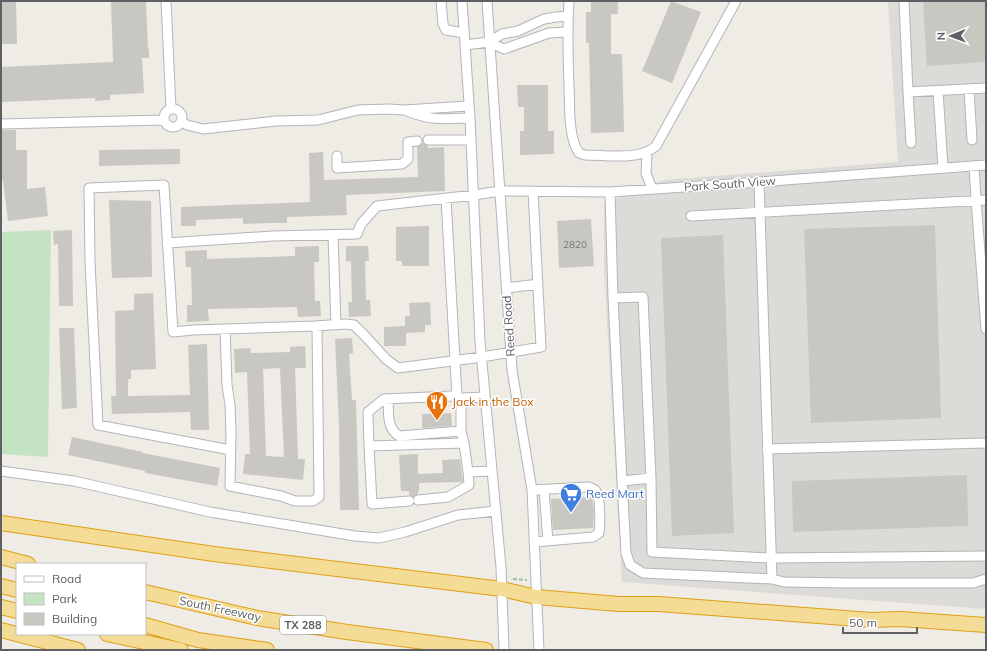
<svg xmlns="http://www.w3.org/2000/svg" width="987" height="651" viewBox="0 0 987 651" font-family="Mulish,sans-serif">
	<style>
		.industrial { fill: #dddbd7 }
		.green { fill: #c4e3c3 }
		.building { fill: #c9c7c2; fill-rule: evenodd }
		.lines { fill: none; stroke-linecap: round; stroke-linejoin: round }
		.minor-casing { stroke: #b2b5b9; stroke-width: 11 }
		.highway-casing { stroke: #df9f13; stroke-width: 16 }
		.path { stroke: #9cc1a6; stroke-width: 2; stroke-dasharray: 4 2; stroke-linecap: butt }
		.minor { stroke: #fff; stroke-width: 9 }
		.highway { stroke: #f4dc96; stroke-width: 14 }
		.labels { text-anchor: middle; stroke-width: 3; stroke-linejoin: round; paint-order: stroke }
		.number-label { font-size: 10px; fill: #787a7c }
		.shield { fill: #fff; stroke: #8e9092; stroke-width: 1 }
		.shield-label { font-size: 11px; font-weight: bold; fill: #5d6064 }
		.street-label { font-size: 12px; fill: #5d6064; stroke: #fff }
		.food-label { font-size: 12px; fill: #c56008; stroke: #fff; text-anchor: start }
		.shop-label { font-size: 12px; fill: #366cbe; stroke: #fff; text-anchor: start }
	</style>
	<rect width="100%" height="100%" fill="#eeece5"/>
	<path class="industrial" d="M 888,1 L 986,1 L 986,609 L 622,582 L 604,269 L 604,203 L 664,180 L 898,162 Z"/>
	<path class="green" d="M 51,230 L 48,457 L 1,454 L 1,232 Z"/>
	<path class="building" d="M 1,1 L 16,1 L 17,44 L 1,44 Z
		M 111,1 L 146,1 L 148,49 L 149,49 L 149,58 L 142,58 L 144,93 L 110,95 L 110,100 L 95,101 L 95,98 L 1,102 L 1,67 L 113,62 Z
		M 671,1 L 701,12 L 672,83 L 642,71 Z
		M 923,1 L 986,1 L 986,62 L 927,66 Z
		M 591,2 L 618,2 L 618,14 L 611,14 L 611,54 L 622,54 L 624,132 L 591,133 L 589,43 L 586,43 L 586,12 L 591,12 Z
		M 517,85 L 548,85 L 548,131 L 554,131 L 554,154 L 520,155 L 520,131 L 524,131 L 524,107 L 518,107 Z
		M 1,130 L 16,130 L 16,150 L 27,150 L 27,189 L 45,187 L 48,216 L 8,221 L 3,180 L 1,180 Z
		M 423,143 L 428,146 L 428,148 L 444,147 L 445,191 L 346,195 L 347,215 L 287,217 L 287,223 L 271,223 L 243,224 L 243,218 L 196,220 L 196,226 L 181,226 L 181,207 L 310,202 L 309,153 L 323,152 L 324,180 L 418,177 L 417,147 Z
		M 180,149 L 180,164 L 99,166 L 99,150 Z
		M 109,200 L 151,201 L 152,277 L 112,278 Z
		M 591,219 L 594,266 L 559,268 L 557,221 Z
		M 935,225 L 941,418 L 811,423 L 804,229 Z
		M 429,226 L 429,266 L 402,266 L 402,261 L 396,261 L 396,227 Z
		M 72,230 L 73,306 L 59,306 L 58,244 L 54,245 L 53,231 Z
		M 723,235 L 734,533 L 672,536 L 661,238 Z
		M 319,246 L 319,262 L 314,262 L 315,301 L 320,301 L 321,316 L 298,317 L 297,307 L 208,309 L 209,321 L 187,322 L 187,305 L 192,305 L 191,267 L 186,267 L 185,251 L 207,250 L 207,259 L 295,256 L 295,247 Z
		M 346,246 L 368,246 L 369,261 L 365,261 L 366,300 L 370,300 L 371,316 L 349,317 L 348,302 L 352,302 L 351,261 L 346,262 Z
		M 153,293 L 156,369 L 131,370 L 131,379 L 128,379 L 128,396 L 190,395 L 188,345 L 207,344 L 209,430 L 191,430 L 190,412 L 112,414 L 111,396 L 116,396 L 115,311 L 134,310 L 134,294 Z
		M 430,302 L 431,325 L 425,325 L 425,332 L 406,333 L 406,346 L 384,346 L 384,327 L 405,326 L 405,316 L 410,316 L 409,303 Z
		M 59,328 L 74,328 L 77,408 L 62,409 Z
		M 352,338 L 353,353 L 349,354 L 352,400 L 356,400 L 359,510 L 340,510 L 339,425 L 335,339 Z
		M 305,346 L 306,368 L 295,368 L 298,459 L 305,459 L 303,480 L 243,474 L 245,454 L 250,454 L 247,372 L 235,373 L 234,349 L 250,348 L 251,353 L 290,352 L 290,347 ZM 280,368 L 284,457 L 266,456 L 263,369 Z
		M 451,413 L 452,426 L 422,428 L 422,414 Z
		M 72,437 L 143,452 L 143,453 L 220,468 L 217,486 L 145,473 L 145,471 L 68,455 Z
		M 418,454 L 418,474 L 443,473 L 442,460 L 460,459 L 463,482 L 419,483 L 419,491 L 418,491 L 418,494 L 413,497 L 409,495 L 409,491 L 401,491 L 399,455 Z
		M 967,475 L 968,526 L 793,532 L 792,481 Z
		M 592,497 L 594,511 L 593,528 L 553,530 L 551,499 Z"/>
	<g class="lines">
		<g class="minor-casing">
			<path id="minor" d="M 166,1 L 171,109
				M 441,1 L 443,24 L 446,30 L 464,33
				M 462,1 L 470,118 L 480,341 L 501,567 L 504,650
				M 487,1 L 512,370 L 532,490 L 539,650
				M 569,1 C 567,30 568,58 569,87 C 570,107 568,137 579,153 L 585,155 C 607,155 639,161 656,146 L 736,1
				M 904,1 L 908,92 L 986,88
				M 489,42 L 504,49 L 549,33 L 567,32
				M 465,45 L 489,42 L 502,34 L 518,31 L 544,19 L 556,17 L 568,16
				M 969,89 L 972,140
				M 938,91 L 943,168
				M 908,92 L 911,143
				M164 118a9 9 0 1 1 18 0a9 9 0 1 1-18 0Z
				M 407,111 C 432,121 444,119 470,118
				M 182,122 L 187,125 L 203,129 L 276,121 L 318,120 L 358,110 L 389,109 L 404,110 L 468,106
				M 1,124 L 163,120
				M 428,140 L 471,140
				M 647,153 L 646,173 L 652,189
				M 337,156 L 337,168 L 402,164 L 408,159 L 408,142 L 417,141
				M 974,166 L 976,200 L 986,329
				M 759,182 L 772,579
				M 610,192 L 613,298 L 622,481 L 626,553 L 630,565 L 643,573 L 772,579 L 784,582 L 848,583 L 973,583 L 986,579
				M 446,198 L 457,397
				M 691,216 L 986,200
				M 333,235 L 336,325
				M 167,243 L 273,236 L 357,234 L 361,224 L 377,206 L 474,195 L 500,191 L 610,192 L 759,182 L 986,165
				M 507,288 L 538,284
				M 613,298 L 643,297 L 651,478 L 622,481
				M 225,329 L 227,385 L 230,405 L 231,433 L 230,486 L 281,496 L 295,501 L 313,501 L 319,497 L 317,326
				M 485,397 L 461,398 L 461,431 L 464,443 L 468,472 L 492,471
				M 388,399 C 389,412 386,428 399,436 L 461,431
				M 369,446 L 368,412 L 384,399 L 452,396 L 461,398
				M 767,449 L 986,443
				M 231,450 L 98,425 L 90,262 L 89,188 L 164,185 L 173,332 L 193,330 L 314,326 L 346,324 L 354,325 L 365,336 L 386,359 L 398,368 L 482,357 L 541,347 L 533,191
				M 1,471 L 74,481 L 210,512 L 355,536 L 379,538 L 405,532 L 458,515 L 496,511
				M 651,478 L 652,552 L 771,558 L 986,556
				M 532,490 L 589,487 C 591,488 593,489 595,490 C 601,495 600,525 599,533 L 593,537 L 534,542
				M 544,490 L 548,541
				M 418,500 L 448,497 L 469,485 L 468,472
				M 409,501 L 372,504 L 369,446 L 464,443"/>
		</g>
		<g class="highway-casing">
			<path id="highway" d="M 1,523 L 214,554 L 502,589 L 536,597 L 619,604 L 659,604 L 871,620 L 900,619 L 986,625
				M 1,557 L 28,564
				M 1,586 L 17,590
				M 145,592 L 257,618 L 347,632 L 486,650
				M 1,607 L 17,611
				M 145,625 L 198,640 L 267,650
				M 1,630 L 78,650
				M 107,634 L 181,650"/>
		</g>
		<path class="path" d="M 513,579 L 527,580"/>
		<use href="#minor" class="minor"/>
		<use href="#highway" class="highway"/>
	</g>
	<defs>
		<g id="restaurant-pin" transform="scale(1.15)"><path d="M0 17L-7.5 6A9.5 9.5 0 1 1 7.5 6Z" fill="#e8710a" stroke="#fff"/><path d="M-5-6h1v4h1v-4h1v4h1v-4h1v5L-1.5 .5V6h-2V.5L-5-1ZM5-6V6H3V1.5H1.5Q1.5-4 5-6Z" fill="#fff"/></g>
		<g id="supermarket-pin" transform="scale(1.15)"><path d="M0 17L-7.5 6A9.5 9.5 0 1 1 7.5 6Z" fill="#3f7fe0" stroke="#fff"/><path d="M-6-5.5h2.5l.6 2H6L4.5 2H-2.5L-4.4-4H-6ZM-1.5 3.2a1.3 1.3 0 1 0 .1 0ZM3 3.2a1.3 1.3 0 1 0 .1 0Z" fill="#fff"/></g>
	</defs>
	<g fill-rule="evenodd">
		<use href="#restaurant-pin" x="437" y="402"/>
		<use href="#supermarket-pin" x="571" y="494"/>
	</g>
	<g class="labels">
		<g class="number-label">
			<text x="575" y="248">2820</text>
		</g>
		<rect class="shield" x="280" y="616" width="46" height="18" rx="3"/>
		<g class="shield-label">
			<text x="303" y="629">TX 288</text>
		</g>
		<g class="street-label">
			<text transform="translate(730 184) rotate(-4)" y="4">Park South View</text>
			<text transform="translate(509 326) rotate(-94)" y="4">Reed Road</text>
			<text transform="translate(220 609) rotate(12)" y="4">South Freeway</text>
		</g>
		<g class="food-label">
			<text x="452" y="406">Jack in the Box</text>
		</g>
		<g class="shop-label">
			<text x="586" y="498">Reed Mart</text>
		</g>
	</g>
	<rect width="987" height="651" fill="none" stroke="#5d6064" stroke-width="4"/>
	<rect x="16" y="563" width="130" height="72" fill="#ffffff" stroke="#bebfc1"/>
	<rect x="24" y="576" width="20" height="6" fill="#ffffff" stroke="#bebfc1"/>
	<text x="52" y="583" font-size="12" fill="#5d6064">Road</text>
	<rect x="24" y="593" width="20" height="12" fill="#c4e3c3" stroke="#bebfc1"/>
	<text x="52" y="603" font-size="12" fill="#5d6064">Park</text>
	<rect x="24" y="613" width="20" height="12" fill="#c9c7c2" stroke="#bebfc1"/>
	<text x="52" y="623" font-size="12" fill="#5d6064">Building</text>
	<g transform="translate(951 36) rotate(269)" stroke="#ffffff" stroke-width="3" paint-order="stroke">
	<path d="M0-3L7 15L0 10L-7 15Z" fill="#5d6064"/>
	<text y="-6" font-size="11" font-weight="bold" text-anchor="middle" fill="#5d6064">N</text>
	</g>
	<path d="M843 627v6h74v-6" fill="none" stroke="#5d6064" stroke-width="2"/>
	<text x="849" y="627" font-size="12" fill="#5d6064" stroke="#ffffff" stroke-width="3" paint-order="stroke">50 m</text>
</svg>
